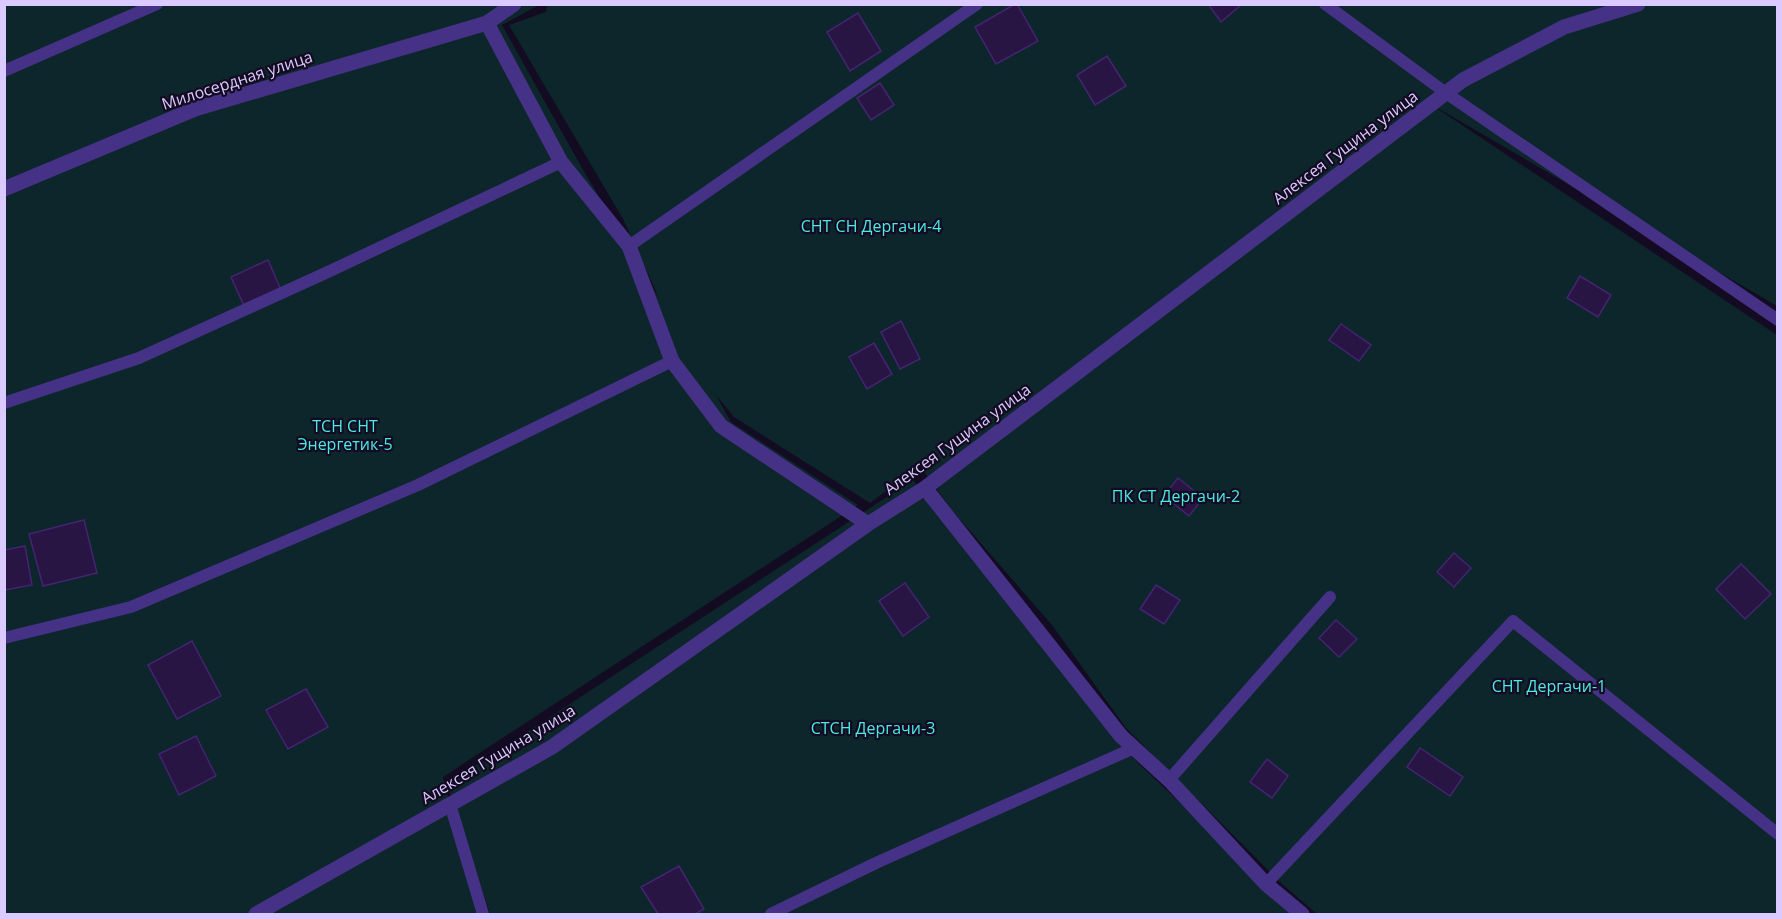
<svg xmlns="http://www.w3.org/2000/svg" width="1782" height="919" viewBox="0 0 1782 919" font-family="'Open Sans',sans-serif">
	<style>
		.green { fill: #0d262b }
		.building { fill: #281544; stroke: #442472; stroke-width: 1.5 }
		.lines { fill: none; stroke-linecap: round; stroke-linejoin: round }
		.service { stroke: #453185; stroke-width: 12 }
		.minor { stroke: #453185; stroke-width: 15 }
		.labels { text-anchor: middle; stroke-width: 4.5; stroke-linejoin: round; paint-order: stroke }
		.street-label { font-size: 16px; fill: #dbcaff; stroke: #130b21 }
		.park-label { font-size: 16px; fill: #4aebe4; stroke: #130b21 }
	</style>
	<rect width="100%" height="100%" fill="#130b21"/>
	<path class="green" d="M 5,5 L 539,5 L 502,25 L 582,168 L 660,300 L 623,219 L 509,25 L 546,12 L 547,5 L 1777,5 L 1777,306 L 1429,103 L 1777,335 L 1777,914 L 1317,914 L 1283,885 L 1126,728 L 1052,625 L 951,509 L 920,466 L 870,503 L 734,417 L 716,395 L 731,422 L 858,505 L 443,777 L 480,914 L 5,914 Z
		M 913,480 L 1134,759 L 1296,914 L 490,914 L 447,784 Z"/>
	<path class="building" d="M 1015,4 L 1017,4 L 1038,41 L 996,64 L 975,27 Z
		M 1208,4 L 1242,4 L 1221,22 Z
		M 858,13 L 881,51 L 850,71 L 827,32 Z
		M 1107,56 L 1126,86 L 1095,105 L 1077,75 Z
		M 880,83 L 894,105 L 871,120 L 857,98 Z
		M 268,260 L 282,292 L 245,308 L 231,277 Z
		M 1580,276 L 1611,295 L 1598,317 L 1567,298 Z
		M 901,321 L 920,359 L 900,369 L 881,332 Z
		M 1341,324 L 1371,345 L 1359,361 L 1329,340 Z
		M 874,343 L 892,374 L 867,389 L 849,357 Z
		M 1178,478 L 1203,498 L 1189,516 L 1164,496 Z
		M 84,520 L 97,573 L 43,586 L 29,534 Z
		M 25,546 L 32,585 L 4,590 L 4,550 Z
		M 1454,553 L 1471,568 L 1454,587 L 1437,572 Z
		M 1741,564 L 1771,594 L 1745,619 L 1716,589 Z
		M 905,583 L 929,617 L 903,636 L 879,601 Z
		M 1156,585 L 1180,600 L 1164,624 L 1140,609 Z
		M 1336,620 L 1357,639 L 1339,657 L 1319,638 Z
		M 192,641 L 221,696 L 177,719 L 148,665 Z
		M 306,689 L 328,727 L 288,749 L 266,710 Z
		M 196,736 L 216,776 L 179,795 L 159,754 Z
		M 1420,748 L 1463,777 L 1450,796 L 1407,767 Z
		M 1267,759 L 1288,776 L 1272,798 L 1250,782 Z
		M 679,866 L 704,909 L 695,914 L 658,914 L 641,887 Z"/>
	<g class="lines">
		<path class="service" d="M 1325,4 L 1446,93 L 1778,320
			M 4,71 L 157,4
			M 629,246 L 977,4
			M 4,403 L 139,358 L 330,271 L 561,162
			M 4,638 L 131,607 L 418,485 L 672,361
			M 1169,780 L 1330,597
			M 450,804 L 483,914
			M 1266,884 L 1513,621 L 1778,834
			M 771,914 L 878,862 L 1134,748"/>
		<path class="minor" d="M 514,4 L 487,23 L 561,162 L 629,246 L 672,361 L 721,426 L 868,524
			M 4,189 L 195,109 L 487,23
			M 925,488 L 1121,736 L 1169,780 L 1266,884 L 1302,914
			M 256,914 L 552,747 L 868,524 L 925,488 L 1463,80 L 1564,27 L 1638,4"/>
	</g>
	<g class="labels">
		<g class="street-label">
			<text transform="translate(237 80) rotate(-18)" y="6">Милосердная улица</text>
			<text transform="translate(1345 147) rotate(-37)" y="6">Алексея Гущина улица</text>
			<text transform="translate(957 439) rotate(-36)" y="6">Алексея Гущина улица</text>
			<text transform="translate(498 754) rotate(-31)" y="6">Алексея Гущина улица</text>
		</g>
		<g class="park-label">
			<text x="871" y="232">СНТ СН Дергачи-4</text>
			<text x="345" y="432">ТСН СНТ<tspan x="345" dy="18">Энергетик-5</tspan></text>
			<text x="1176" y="502">ПК СТ Дергачи-2</text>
			<text x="1549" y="692">СНТ Дергачи-1</text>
			<text x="873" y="734">СТСН Дергачи-3</text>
		</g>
	</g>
	<rect width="1782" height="919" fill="none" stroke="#dbcaff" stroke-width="12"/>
</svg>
